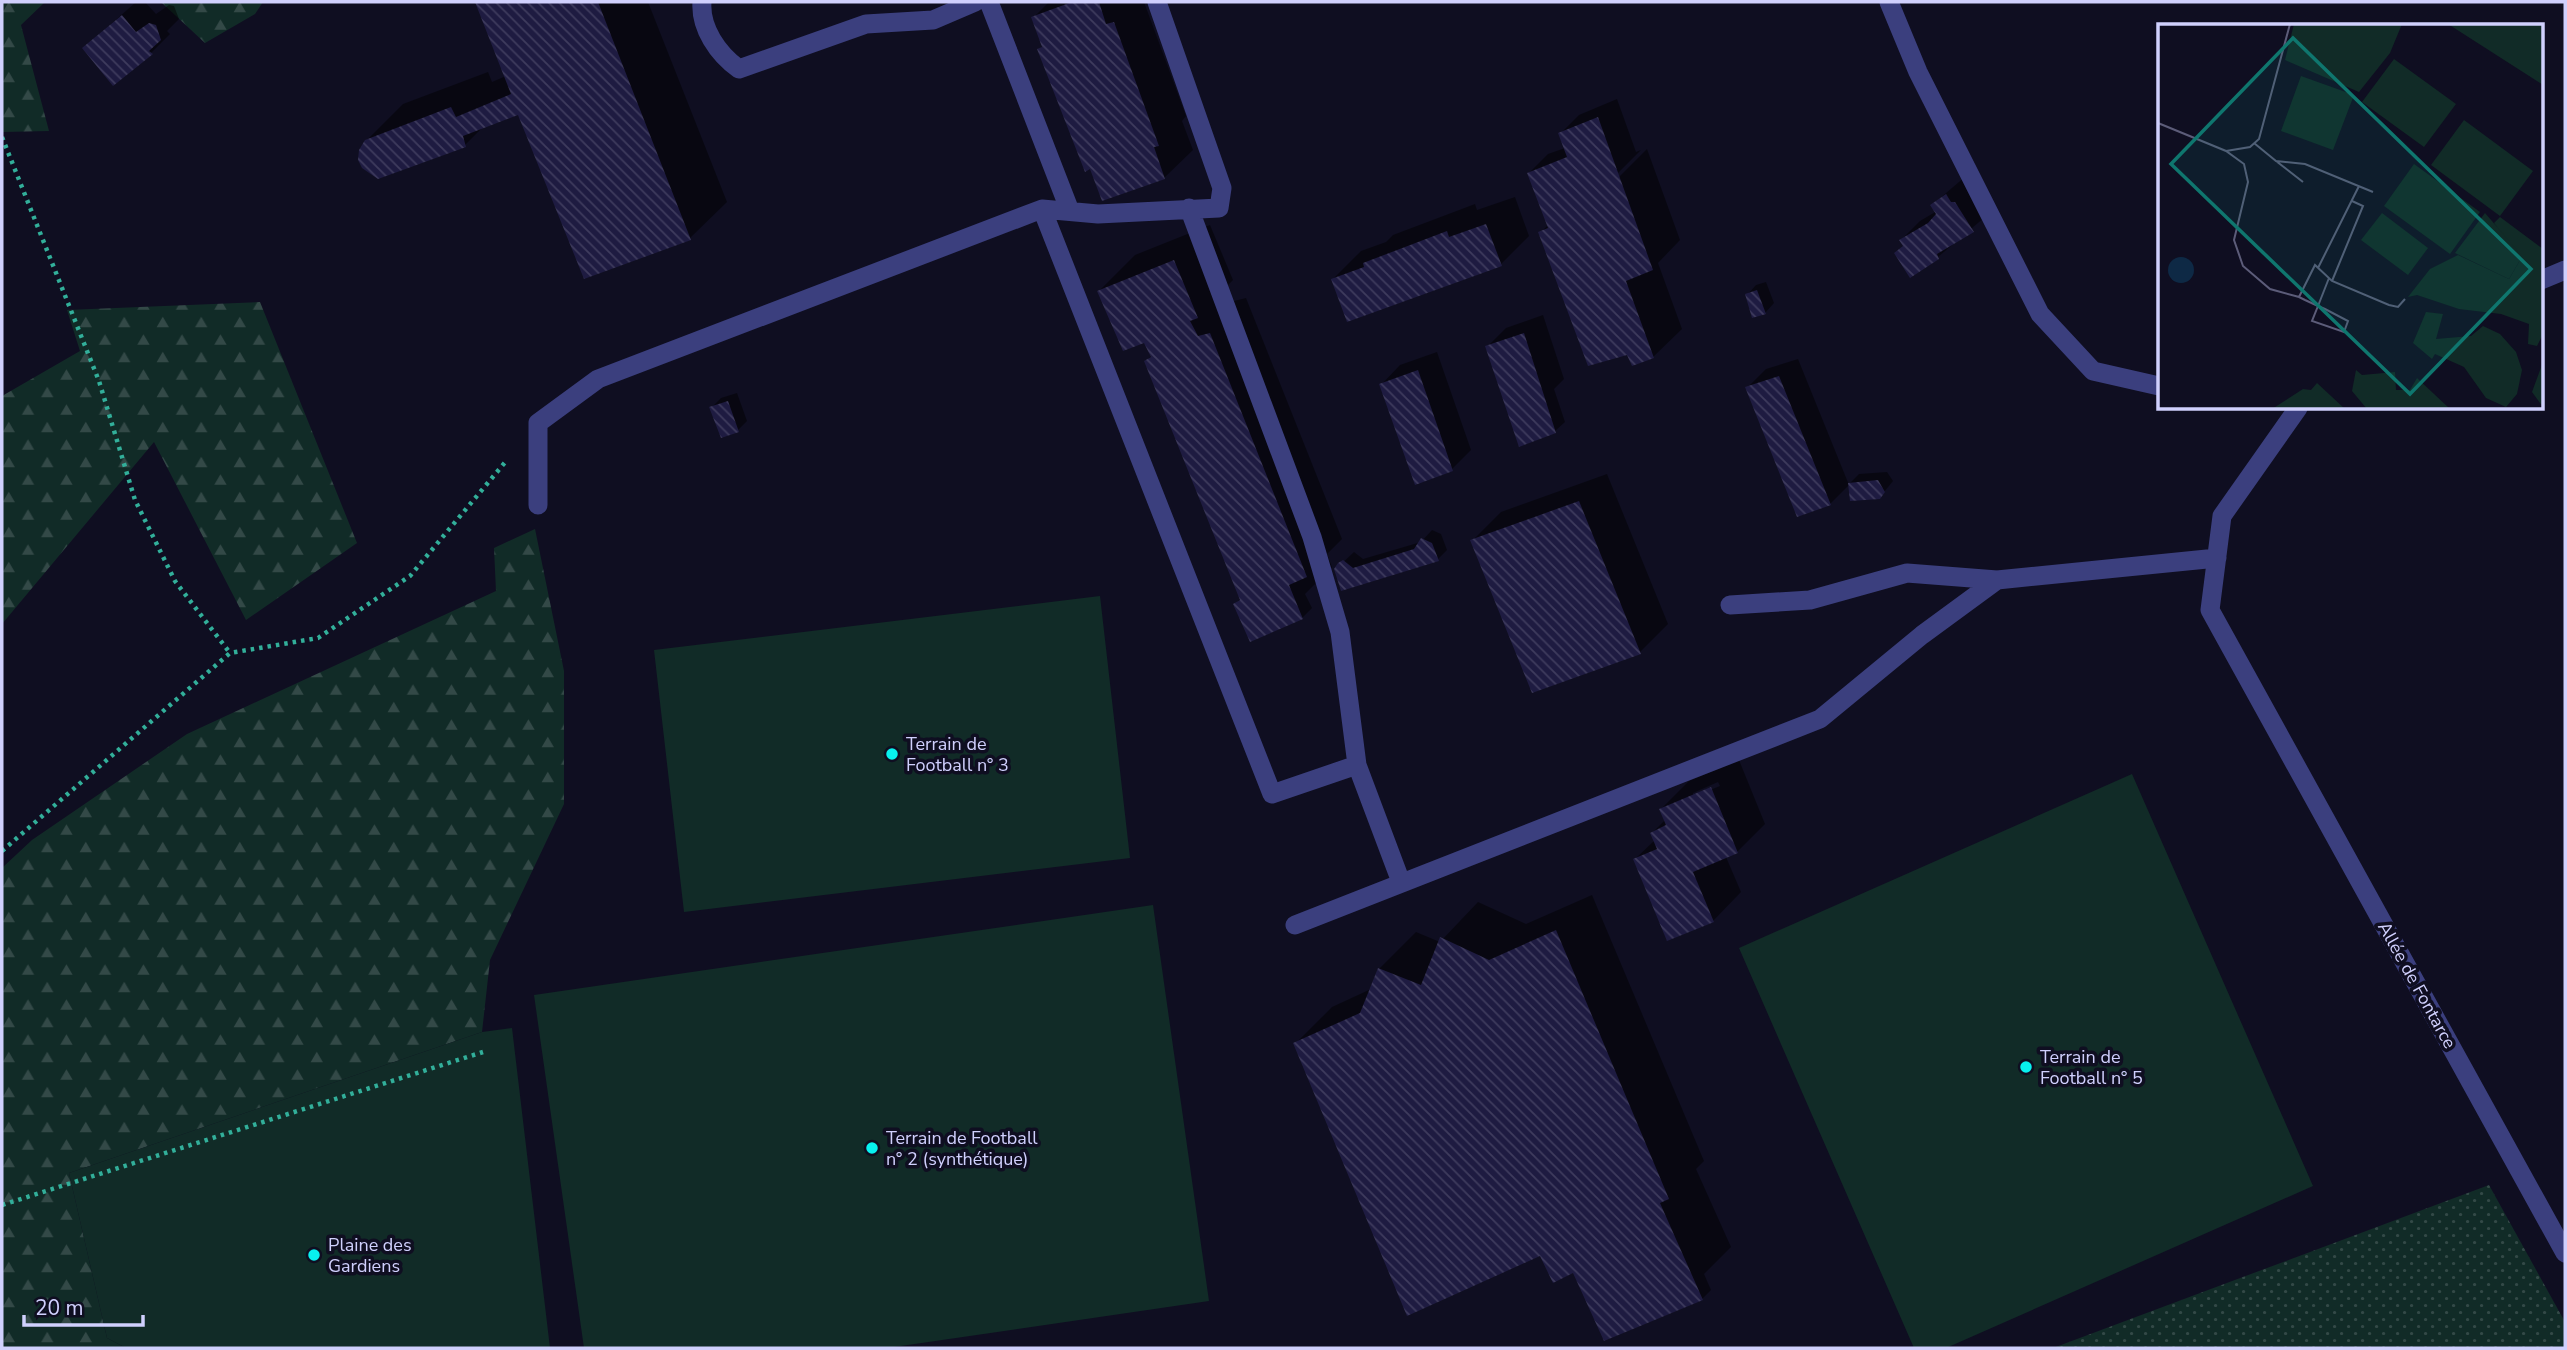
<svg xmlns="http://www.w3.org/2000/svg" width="2567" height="1350" viewBox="0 0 2567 1350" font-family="'Nunito Sans',sans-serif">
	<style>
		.grass { fill: url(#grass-dots) }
		.forest { fill: url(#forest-firs) }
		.park { fill: #112b27 }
		.shadow { fill: #0007; fill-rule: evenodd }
		.building { fill: url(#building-back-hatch) }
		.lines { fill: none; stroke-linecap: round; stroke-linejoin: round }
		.path { stroke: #32af9a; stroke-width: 4.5; stroke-dasharray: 3.5 5; stroke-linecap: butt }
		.service { stroke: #3b3f7e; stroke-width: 19 }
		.poi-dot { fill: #08f1ef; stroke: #0f0e21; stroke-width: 2.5 }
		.labels { text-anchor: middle; stroke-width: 7; stroke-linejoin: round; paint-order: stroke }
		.poi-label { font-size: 18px; fill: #d0d0fd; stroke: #0f0e21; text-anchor: start }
		.street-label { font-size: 18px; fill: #d0d0fd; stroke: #0f0e21 }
		.inset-road { fill: none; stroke: #5c5c79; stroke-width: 2 }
		.view { fill: #0f766e; fill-opacity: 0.15; stroke: #0f766e; stroke-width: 3.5 }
		.inset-edge { fill: none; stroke: #d0d0fd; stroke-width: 3.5 }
	</style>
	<defs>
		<pattern id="grass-dots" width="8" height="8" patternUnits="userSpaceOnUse" patternTransform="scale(1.75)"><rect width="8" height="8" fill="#112b27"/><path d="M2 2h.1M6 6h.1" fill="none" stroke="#334947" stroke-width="1.8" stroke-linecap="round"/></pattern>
		<pattern id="forest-firs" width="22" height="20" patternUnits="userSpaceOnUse" patternTransform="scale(1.75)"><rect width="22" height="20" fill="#112b27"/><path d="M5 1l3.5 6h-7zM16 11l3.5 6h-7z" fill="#334947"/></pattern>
		<pattern id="building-back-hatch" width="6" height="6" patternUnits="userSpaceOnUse" patternTransform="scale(1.75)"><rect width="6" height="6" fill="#1e1b41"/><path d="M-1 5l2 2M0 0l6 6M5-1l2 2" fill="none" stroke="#3e3b5d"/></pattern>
	</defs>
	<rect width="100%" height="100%" fill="#0f0e21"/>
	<path class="grass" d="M 2489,1185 L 2565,1322 L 2565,1348 L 2053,1348 Z"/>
	<path class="forest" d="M 2,2 L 45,2 L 21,25 L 49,131 L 2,132 Z
		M 161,2 L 263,2 L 255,14 L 205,43 Z
		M 260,302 L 357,543 L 246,620 L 154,442 L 2,624 L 2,396 L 80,351 L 67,310 Z
		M 535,529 L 564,671 L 564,804 L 490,960 L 482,1032 L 69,1173 L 107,1338 L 126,1348 L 2,1348 L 2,868 L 32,840 L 187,734 L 496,591 L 494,548 Z"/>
	<path class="park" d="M 1100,596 L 1130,858 L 684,912 L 654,650 Z
		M 2132,774 L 2313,1186 L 1946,1348 L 1914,1348 L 1739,948 Z
		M 1153,905 L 1209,1301 L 887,1348 L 584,1348 L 534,995 Z
		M 512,1028 L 550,1348 L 126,1348 L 107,1338 L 69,1173 L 482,1032 Z"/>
	<path class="shadow" d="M 136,2 L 145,2 L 156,14 L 169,5 L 174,6 L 179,19 L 167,31 L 170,34 L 151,53 L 84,48 Z
		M 477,2 L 648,2 L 727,202 L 690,238 L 519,113 L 484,126 L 465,145 L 366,141 L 403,104 L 488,72 L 492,82 L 506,76 Z
		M 1049,2 L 1144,2 L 1186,116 L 1182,121 L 1193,150 L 1164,178 L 1039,50 L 1043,45 L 1033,18 Z
		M 1617,99 L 1636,152 L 1641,150 L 1617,174 L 1617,179 L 1647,149 L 1680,240 L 1658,263 L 1682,329 L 1653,357 L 1628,353 L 1540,233 L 1549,224 L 1529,173 L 1548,154 L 1565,148 L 1560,134 L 1579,115 Z
		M 1966,176 L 1992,211 L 1938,257 L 1905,245 L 1901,240 L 1920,221 L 1937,211 L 1932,205 Z
		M 1515,197 L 1529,236 L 1501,264 L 1333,279 L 1361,251 L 1386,242 L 1393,235 L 1475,204 L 1477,210 Z
		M 1210,225 L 1233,280 L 1227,286 L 1234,301 L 1246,298 L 1342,539 L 1327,554 L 1332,567 L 1305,594 L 1312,608 L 1302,618 L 1235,604 L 1241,598 L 1146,361 L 1152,355 L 1145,341 L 1099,291 L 1135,255 Z
		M 1766,282 L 1774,303 L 1765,313 L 1747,295 L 1756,285 Z
		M 1543,315 L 1564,379 L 1554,389 L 1565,422 L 1555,431 L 1487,347 L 1506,328 Z
		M 1437,352 L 1471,450 L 1452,469 L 1381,385 L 1400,365 Z
		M 1798,359 L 1849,485 L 1830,504 L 1747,388 L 1766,369 Z
		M 737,393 L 747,421 L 738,430 L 711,408 L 721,398 Z
		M 1887,472 L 1893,481 L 1880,497 L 1850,483 L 1859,474 Z
		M 1607,474 L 1668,624 L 1640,652 L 1473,540 L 1501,512 Z
		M 1432,530 L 1441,534 L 1447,550 L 1438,559 L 1342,589 L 1336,569 L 1354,552 L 1363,559 L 1421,542 Z
		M 1739,760 L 1765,824 L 1737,852 L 1726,857 L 1741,892 L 1713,921 L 1635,859 L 1655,840 L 1652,833 L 1666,819 L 1661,809 L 1689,781 ZM 1718,782 L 1720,786 L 1693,797 L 1693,793 Z
		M 1592,895 L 1704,1161 L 1696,1169 L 1731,1247 L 1704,1274 L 1711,1290 L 1702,1299 L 1541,1254 L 1296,1043 L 1332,1007 L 1371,989 L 1379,969 L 1416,932 L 1440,942 L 1478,902 L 1526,924 Z"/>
	<path class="building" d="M 475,2 L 598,2 L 691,240 L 584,279 L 518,115 L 463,136 L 466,147 L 378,179 L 362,168 L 358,160 L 359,150 L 365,140 L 451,107 L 456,117 L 511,94 Z
		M 1072,2 L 1099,2 L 1106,24 L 1114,22 L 1159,146 L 1154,147 L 1165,179 L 1102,201 L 1090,169 L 1085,172 L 1037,49 L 1042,47 L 1031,17 Z
		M 122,15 L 136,32 L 149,23 L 156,25 L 161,40 L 149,51 L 153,54 L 113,86 L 82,48 Z
		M 1598,117 L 1653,270 L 1626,281 L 1654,358 L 1632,366 L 1627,355 L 1588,366 L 1538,232 L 1548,228 L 1527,173 L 1567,157 L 1558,133 Z
		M 1946,194 L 1951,202 L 1955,202 L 1974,232 L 1937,254 L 1939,259 L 1910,278 L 1894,253 L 1903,246 L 1899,240 L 1928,223 L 1936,214 L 1930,205 Z
		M 1486,224 L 1502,266 L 1347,322 L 1331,279 L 1364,267 L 1363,263 L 1447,231 L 1449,237 Z
		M 1174,260 L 1198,318 L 1190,321 L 1198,336 L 1210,333 L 1307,577 L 1289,585 L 1303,619 L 1250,642 L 1233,604 L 1240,600 L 1144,361 L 1151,357 L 1144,343 L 1123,351 L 1097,291 Z
		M 1757,290 L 1766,314 L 1752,318 L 1745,294 Z
		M 1524,333 L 1556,433 L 1519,447 L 1485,346 Z
		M 1418,370 L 1453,471 L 1415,485 L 1379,384 Z
		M 1779,376 L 1831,505 L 1797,517 L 1745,387 Z
		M 728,401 L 739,432 L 721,438 L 709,407 Z
		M 1878,480 L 1885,492 L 1880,499 L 1850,501 L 1848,483 Z
		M 1579,501 L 1641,654 L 1532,693 L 1470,540 Z
		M 1421,538 L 1432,543 L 1439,561 L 1341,591 L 1334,569 L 1338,563 L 1343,560 L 1353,568 L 1414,549 Z
		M 1711,787 L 1738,853 L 1693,872 L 1714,922 L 1667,941 L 1633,859 L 1657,849 L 1650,833 L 1666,825 L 1659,809 Z
		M 1556,930 L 1669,1199 L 1660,1203 L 1703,1300 L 1604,1341 L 1573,1273 L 1553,1283 L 1540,1256 L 1407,1316 L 1293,1043 L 1360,1013 L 1378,968 L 1421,985 L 1440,937 L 1489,960 Z"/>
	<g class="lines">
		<path class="path" d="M 2,137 L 99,381 L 135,500 L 175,581 L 230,653
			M 2,851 L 230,653 L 318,638 L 410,576 L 507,460
			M 2,1205 L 483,1052"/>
		<path class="service" d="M 702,2 C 700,28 718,54 739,69 L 866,24 L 933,20 L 975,2
			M 989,2 L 1070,211
			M 1889,2 L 1918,72 L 2040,314 L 2093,371 L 2159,386
			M 1189,208 L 1312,537 L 1340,632 L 1357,765 L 1401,882
			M 1042,209 L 1272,794 L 1357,765
			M 2541,280 L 2565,270
			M 2298,408 L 2222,516 L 2210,610 L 2565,1253
			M 538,505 L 538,423 L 598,379 L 1042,209 L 1098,214 L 1219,208 L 1222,188 L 1157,2
			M 1730,605 L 1810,600 L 1907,573 L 1997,580
			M 1295,925 L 1820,719 L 1922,635 L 1997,580 L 2217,558"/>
	</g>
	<g class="poi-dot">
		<circle cx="892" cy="754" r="7"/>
		<circle cx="2026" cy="1067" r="7"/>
		<circle cx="872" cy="1148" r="7"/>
		<circle cx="314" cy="1255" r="7"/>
	</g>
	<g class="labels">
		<g class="poi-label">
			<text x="906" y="750">Terrain de<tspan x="906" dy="21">Football n° 3</tspan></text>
			<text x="2040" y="1063">Terrain de<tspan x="2040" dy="21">Football n° 5</tspan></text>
			<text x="886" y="1144">Terrain de Football<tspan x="886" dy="21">n° 2 (synthétique)</tspan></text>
			<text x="328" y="1251">Plaine des<tspan x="328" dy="21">Gardiens</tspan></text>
		</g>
		<g class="street-label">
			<text transform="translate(2417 985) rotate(61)" y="6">Allée de Fontarce</text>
		</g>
	</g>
	<g transform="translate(2158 24)">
		<rect width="385" height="385" fill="#0f0e21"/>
		<path d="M 136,0 L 244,0 L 232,29 L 201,68 L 127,36 ZM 290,0 L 385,0 L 385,61 Z" fill="#112b27"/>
		<path d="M 342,193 L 385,225 L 385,310 L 379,322 L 370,320 L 371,300 L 343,290 L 301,285 L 259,271 L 250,273 L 272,245 L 300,231 L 351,255 L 362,236 L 336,199 ZM 268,288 L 285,290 L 278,315 L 313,312 L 325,302 L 342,310 L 358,328 L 364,346 L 359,370 L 348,383 L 328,374 L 306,343 L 277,330 L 274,335 L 255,319 ZM 385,338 L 385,383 L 374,368 ZM 198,346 L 204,351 L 237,348 L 238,366 L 252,366 L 259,354 L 292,385 L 209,385 L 194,367 ZM 159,359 L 187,385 L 114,385 L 145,365 L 153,366 Z" fill="#112b27"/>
		<path d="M 236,35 L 298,80 L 266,123 L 204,78 ZM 143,52 L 196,71 L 175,126 L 123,107 ZM 306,96 L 375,147 L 342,192 L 273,141 ZM 256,140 L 322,188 L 292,230 L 226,182 ZM 224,189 L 270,224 L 250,251 L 203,216 ZM 327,189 L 359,226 L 362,236 L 351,255 L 297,229 Z" fill="#112b27"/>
		<path d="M10 246a13 13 0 1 1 26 0a13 13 0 1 1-26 0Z" fill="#0e2945"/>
		<path class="inset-road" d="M 0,99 L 68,127 L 86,140 L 90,158 L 76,216 L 85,242 L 112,265 L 141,273 L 147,276 L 160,282 L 167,285 L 190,297 L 186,308 L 154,297 L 160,282 L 171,254M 96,119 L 118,137 L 147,140 L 215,168M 68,127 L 92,123 L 101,115 L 132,0M 118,137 L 145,158M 160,244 L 201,162M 174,257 L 205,182 L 194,177M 141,273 L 157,241 L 174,257 L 231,281 L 240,283 L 247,275"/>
		<path class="view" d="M 135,14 L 373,245 L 252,370 L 13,140 Z"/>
		<rect width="385" height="385" class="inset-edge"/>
	</g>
	<rect width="2567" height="1350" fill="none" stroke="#d0d0fd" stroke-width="7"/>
	<path d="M24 1315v10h119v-10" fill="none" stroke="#d0d0fd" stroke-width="3.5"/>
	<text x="35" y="1315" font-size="21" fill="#d0d0fd" stroke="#0f0e21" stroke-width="5" paint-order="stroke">20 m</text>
</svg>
